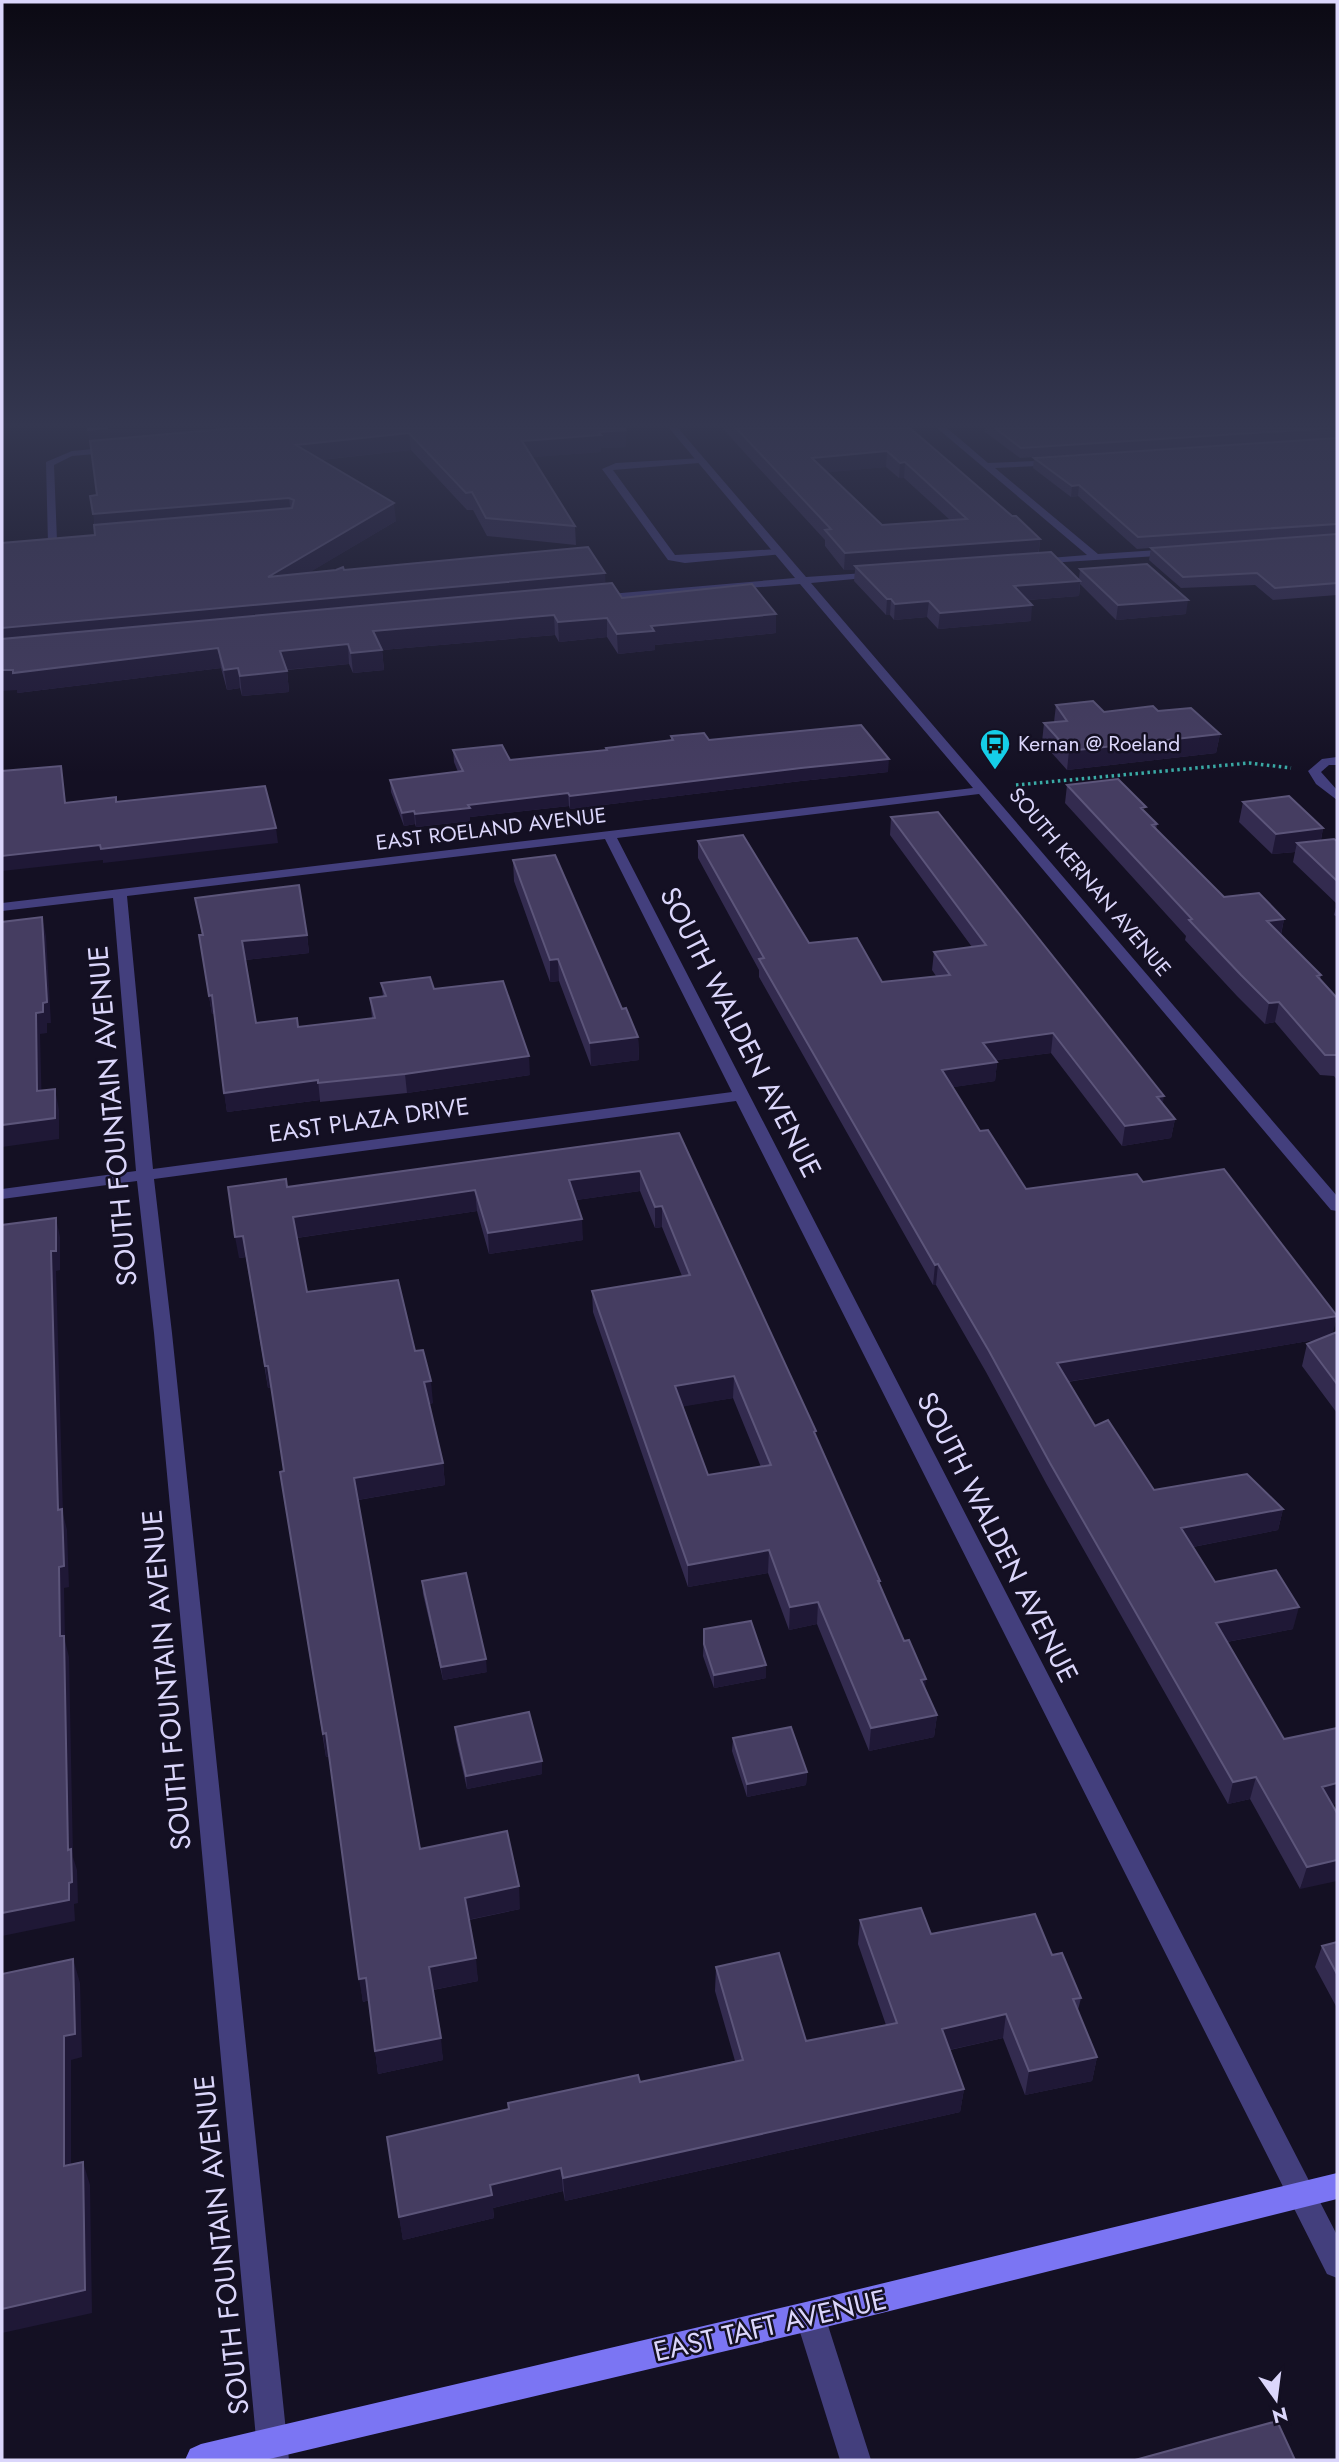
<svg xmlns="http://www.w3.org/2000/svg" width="1339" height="2462" viewBox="0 0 1339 2462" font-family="Jost,sans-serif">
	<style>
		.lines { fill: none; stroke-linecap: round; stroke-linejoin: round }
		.path { stroke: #3aaba6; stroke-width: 3.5; stroke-dasharray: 2.5 3.5; stroke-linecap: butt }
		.lane { fill: #433f7d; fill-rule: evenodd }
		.street { fill: #433f7d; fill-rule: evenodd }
		.secondary { fill: #7b75f3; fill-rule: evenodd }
		.wall { fill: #332b4f; fill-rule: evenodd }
		.shaded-wall { fill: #1f1836 }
		.building { fill: #453d61; stroke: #5c557a; stroke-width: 2; fill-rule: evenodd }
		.labels { text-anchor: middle; stroke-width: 5; stroke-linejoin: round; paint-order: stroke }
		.far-poi-label { font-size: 21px; fill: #dbd6fb; stroke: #141023; text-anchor: start }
		.far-street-label { font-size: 21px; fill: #dbd6fb; stroke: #141023 }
		.street-label { font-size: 24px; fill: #dbd6fb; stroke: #141023 }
		.near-street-label { font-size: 28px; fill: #dbd6fb; stroke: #141023 }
	</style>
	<rect width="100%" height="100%" fill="#141023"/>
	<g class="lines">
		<path class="path" d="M 1016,785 L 1249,763 L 1291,768"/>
		<path class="lane" d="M 702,458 L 702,462 L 699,463 L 613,470 L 675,555 L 779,549 L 784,552 L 783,554 L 685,563 L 668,560 L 602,469 L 616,463 Z
			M 810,2301 L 820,2306 L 825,2316 L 871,2460 L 840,2460 L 795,2316 L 800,2306 Z"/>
		<path class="street" d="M 669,428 L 678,428 L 806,577 L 880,572 L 881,574 L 876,577 L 811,583 L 1337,1196 L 1337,1211 L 1331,1210 L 979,794 L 617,838 L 1337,2235 L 1337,2278 L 1327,2274 L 736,1101 L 154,1179 L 172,1333 L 289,2460 L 258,2460 L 154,1333 L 137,1181 L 2,1199 L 2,1189 L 136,1171 L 113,898 L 2,911 L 2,903 L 973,788 L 800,584 L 594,600 L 593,598 L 598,595 L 795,578 ZM 605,839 L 732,1092 L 153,1169 L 127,896 Z
			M 937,428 L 947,428 L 988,463 L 1061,460 L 1061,464 L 1058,465 L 995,468 L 1098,554 L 1173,549 L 1178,552 L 1173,555 L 1033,564 L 1033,560 L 1037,559 L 1087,555 Z
			M 115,447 L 118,448 L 118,452 L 72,456 L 54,465 L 57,541 L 48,543 L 46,462 L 72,451 Z
			M 1337,757 L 1337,765 L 1329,765 L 1321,772 L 1337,790 L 1337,800 L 1316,784 L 1308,771 L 1322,759 Z"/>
		<path class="secondary" d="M 1337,2173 L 1337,2199 L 810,2331 L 265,2460 L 185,2460 L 190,2449 L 201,2444 L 810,2301 Z"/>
	</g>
	<path class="wall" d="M 88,428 L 625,428 L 626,447 L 601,448 L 601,452 L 532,457 L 575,526 L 576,545 L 487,536 L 473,510 L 467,510 L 411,450 L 321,460 L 396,521 L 308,573 L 344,570 L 606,584 L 622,598 L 776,633 L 655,645 L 655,650 L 618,654 L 607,637 L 559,642 L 555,635 L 382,650 L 384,670 L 353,673 L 349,664 L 287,670 L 289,692 L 242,696 L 240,688 L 227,690 L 221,668 L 17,693 L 17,690 L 95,535 L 94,525 L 97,495 Z
		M 722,428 L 910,428 L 1040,539 L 1039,552 L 1079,579 L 1080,569 L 1186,614 L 1116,620 L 1080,584 L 1079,596 L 1028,600 L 1031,621 L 938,629 L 927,617 L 894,620 L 890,615 L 886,615 L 854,581 L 855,570 L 844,570 L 825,546 L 825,540 ZM 886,467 L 899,478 L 904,478 L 950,520 L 882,525 L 827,472 Z
		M 985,428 L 1337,428 L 1337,438 L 1020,458 L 985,432 Z
		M 1337,438 L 1337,595 L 1273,600 L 1255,585 L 1181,588 L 1149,560 L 1151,548 L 1218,543 L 1137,549 L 1078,496 L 1071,497 L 1033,468 L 1034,458 Z
		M 1056,705 L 1104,712 L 1158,711 L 1220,734 L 1216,753 L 1067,770 L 1042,742 L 1044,723 L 1054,722 Z
		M 671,736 L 709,740 L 888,772 L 801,781 L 570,809 L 569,806 L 470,817 L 470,821 L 416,827 L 415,824 L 404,826 L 391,792 L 390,780 L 458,772 L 454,762 L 453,750 L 510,760 L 606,750 L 606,748 L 671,741 Z
		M 1067,785 L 1145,812 L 1157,824 L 1156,830 L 1224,897 L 1284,919 L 1281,935 L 1321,975 L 1320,980 L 1337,998 L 1337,1080 L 1334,1076 L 1320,1075 L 1275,1022 L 1265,1024 L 1237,996 L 1185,940 L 1186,936 L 1065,803 Z
		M 1243,802 L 1323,828 L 1321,840 L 1337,841 L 1337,917 L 1334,915 L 1337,904 L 1293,862 L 1295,852 L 1272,854 L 1239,822 Z
		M 891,817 L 1163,1104 L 1175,1119 L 1171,1138 L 1122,1146 L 1051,1053 L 996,1060 L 997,1062 L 995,1081 L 953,1087 L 980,1131 L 1026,1189 L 1143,1182 L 1337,1316 L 1332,1334 L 1337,1332 L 1337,1413 L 1302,1366 L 1307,1344 L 1320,1339 L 1068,1382 L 1095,1426 L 1154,1490 L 1283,1509 L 1278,1530 L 1193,1547 L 1215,1582 L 1293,1629 L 1227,1642 L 1284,1739 L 1333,1805 L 1300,1889 L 1250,1799 L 1228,1804 L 1047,1485 L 986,1372 L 936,1285 L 933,1285 L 759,977 L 759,970 L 698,858 L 698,841 L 809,943 L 882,982 L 936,976 L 932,970 L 934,952 L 972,947 L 890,835 Z
		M 513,860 L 622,1009 L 638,1037 L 639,1060 L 591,1066 L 559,981 L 550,982 L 514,881 Z
		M 195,898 L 307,935 L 309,953 L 245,960 L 256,1023 L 298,1027 L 372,1018 L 370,998 L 383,996 L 381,983 L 434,989 L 530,1075 L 407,1093 L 320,1102 L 320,1100 L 227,1112 L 214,1014 L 212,1014 L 199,935 L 202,935 Z
		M 679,1133 L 880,1581 L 880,1585 L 937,1715 L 934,1737 L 869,1751 L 817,1624 L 789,1630 L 768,1573 L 688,1587 L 593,1312 L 592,1291 L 682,1276 L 662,1227 L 655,1228 L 640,1191 L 576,1200 L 583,1240 L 489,1254 L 477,1211 L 297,1238 L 307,1292 L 415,1351 L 433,1403 L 429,1404 L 443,1463 L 445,1485 L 358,1500 L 420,1849 L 520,1909 L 469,1920 L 478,1981 L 433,1990 L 443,2060 L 378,2074 L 369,2000 L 363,2002 L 329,1756 L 326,1757 L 280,1472 L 284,1471 L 271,1387 L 268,1388 L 246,1257 L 239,1258 L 287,1187 ZM 733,1398 L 761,1467 L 708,1475 L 683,1406 Z
		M 422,1581 L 487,1672 L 443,1680 L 423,1594 Z
		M 704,1629 L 766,1665 L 766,1678 L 714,1688 L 703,1656 Z
		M 455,1727 L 542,1774 L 467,1789 L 456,1740 Z
		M 733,1738 L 807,1772 L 806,1785 L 747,1797 L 732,1751 Z
		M 860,1920 L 931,1934 L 1052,1955 L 1081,1998 L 1078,2010 L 1097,2057 L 1092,2081 L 1025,2095 L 1003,2038 L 950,2050 L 964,2089 L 960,2112 L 565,2201 L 563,2191 L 493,2208 L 494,2218 L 403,2240 L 387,2137 L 735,2061 L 715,1991 L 716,1967 L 806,2041 L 886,2025 L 858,1944 Z
		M 1337,1942 L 1337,2008 L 1315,1967 L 1322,1946 Z"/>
	<path class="shaded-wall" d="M 108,428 L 303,428 L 91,447 L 88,430 Z
		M 626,430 L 626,447 L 601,448 L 601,452 L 522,458 L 522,441 L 598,432 Z
		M 409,433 L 411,450 L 298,462 L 296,445 Z
		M 887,451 L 886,467 L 812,474 L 812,458 Z
		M 905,462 L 904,478 L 899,478 L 900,463 Z
		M 1079,485 L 1078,496 L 1071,497 L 1072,486 Z
		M 289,498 L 291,515 L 96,532 L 93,514 Z
		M 394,503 L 396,521 L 270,596 L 268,577 Z
		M 1040,539 L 1038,556 L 855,566 L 855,570 L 844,570 L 845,553 Z
		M 605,573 L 606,592 L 2,648 L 2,628 Z
		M 1080,581 L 1079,596 L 1012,601 L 1014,586 Z
		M 887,599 L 891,599 L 890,615 L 886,615 Z
		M 1188,600 L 1186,614 L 1116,620 L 1118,605 Z
		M 929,601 L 927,617 L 894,620 L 895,604 Z
		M 1032,605 L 1031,621 L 938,629 L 940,613 Z
		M 776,614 L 776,633 L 655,645 L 655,650 L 618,654 L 617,634 L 651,626 Z
		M 554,615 L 555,635 L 382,650 L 384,670 L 353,673 L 351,653 L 373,631 Z
		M 607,618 L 607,637 L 559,642 L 558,622 Z
		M 348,644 L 349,664 L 282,670 L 280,651 Z
		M 218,648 L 221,668 L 17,693 L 17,690 L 2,691 L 2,670 Z
		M 238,668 L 240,688 L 227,690 L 224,670 Z
		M 287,671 L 289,692 L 242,696 L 240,676 Z
		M 1220,734 L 1216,753 L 1067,770 L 1069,751 Z
		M 889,759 L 888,772 L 801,781 L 570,809 L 570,796 L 801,768 Z
		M 568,793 L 569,806 L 470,817 L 470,821 L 416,827 L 415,814 L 468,805 Z
		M 414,811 L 415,824 L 404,826 L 402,813 Z
		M 276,828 L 278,843 L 103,863 L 103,860 L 2,871 L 2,856 L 100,845 Z
		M 1323,828 L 1319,849 L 1297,843 L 1295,852 L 1272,854 L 1276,834 Z
		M 42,917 L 46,936 L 51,1023 L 47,1023 L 47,1033 L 40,1034 L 42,1112 L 37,1091 L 36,1013 Z
		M 1284,919 L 1280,938 L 1267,921 Z
		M 307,935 L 309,953 L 245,960 L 242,941 Z
		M 558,959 L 559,981 L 550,982 L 550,960 Z
		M 212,995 L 215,1014 L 212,1014 L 209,996 Z
		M 1279,1002 L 1275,1022 L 1265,1024 L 1269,1003 Z
		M 1053,1033 L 1051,1053 L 981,1062 L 983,1043 Z
		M 638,1037 L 639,1060 L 591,1066 L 590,1043 Z
		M 529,1056 L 530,1075 L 407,1093 L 405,1074 Z
		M 997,1062 L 995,1081 L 941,1089 L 942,1070 Z
		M 318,1080 L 320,1100 L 227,1112 L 224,1093 Z
		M 55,1089 L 59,1110 L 59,1139 L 2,1147 L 2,1125 Z
		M 1164,1096 L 1161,1116 L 1157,1097 Z
		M 1175,1119 L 1171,1138 L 1122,1146 L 1125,1126 Z
		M 640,1171 L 640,1191 L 569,1201 L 569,1180 Z
		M 475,1190 L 477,1211 L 296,1238 L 293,1217 Z
		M 662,1206 L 662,1227 L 655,1228 L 655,1207 Z
		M 56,1218 L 60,1237 L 60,1270 L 56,1271 L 63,1514 L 67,1530 L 69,1587 L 64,1588 L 65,1641 L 69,1657 L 73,1857 L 77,1870 L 78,1903 L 74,1904 L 75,1921 L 2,1936 L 2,1913 L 68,1850 L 59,1567 L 58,1510 L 51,1251 Z
		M 582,1219 L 583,1240 L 489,1254 L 488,1233 Z
		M 243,1236 L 246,1257 L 239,1258 L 235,1237 Z
		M 938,1264 L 936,1285 L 933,1285 L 935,1265 Z
		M 1337,1316 L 1332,1337 L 1054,1384 L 1057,1363 Z
		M 265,1366 L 268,1366 L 272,1387 L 268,1388 Z
		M 734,1376 L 733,1398 L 675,1408 L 675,1386 Z
		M 431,1381 L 433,1403 L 426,1404 L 424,1382 Z
		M 443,1463 L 445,1485 L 357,1500 L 354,1478 Z
		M 1283,1509 L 1278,1530 L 1177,1550 L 1181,1528 Z
		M 769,1550 L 768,1573 L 688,1587 L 688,1565 Z
		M 818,1602 L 817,1624 L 789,1630 L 790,1607 Z
		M 1299,1607 L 1293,1629 L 1211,1645 L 1216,1623 Z
		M 486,1659 L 487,1672 L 443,1680 L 441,1667 Z
		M 766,1665 L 766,1678 L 714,1688 L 714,1675 Z
		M 926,1679 L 924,1702 L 921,1680 Z
		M 937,1715 L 934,1737 L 869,1751 L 871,1728 Z
		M 326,1733 L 329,1756 L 326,1757 L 323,1734 Z
		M 542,1761 L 542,1774 L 467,1789 L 466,1776 Z
		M 807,1772 L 806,1785 L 747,1797 L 747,1784 Z
		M 1256,1777 L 1250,1799 L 1228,1804 L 1233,1782 Z
		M 1337,1783 L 1337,1804 L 1316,1809 L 1322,1787 Z
		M 1337,1860 L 1337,1881 L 1300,1889 L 1307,1867 Z
		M 519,1886 L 520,1909 L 467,1920 L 465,1898 Z
		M 476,1958 L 478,1981 L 432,1990 L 429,1967 Z
		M 73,1959 L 80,1983 L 82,2057 L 71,2060 L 71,2189 L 64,2166 L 64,2036 Z
		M 366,1978 L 369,2000 L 363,2002 L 359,1979 Z
		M 1006,2014 L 1003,2038 L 939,2052 L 942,2029 Z
		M 441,2038 L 443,2060 L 378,2074 L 375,2051 Z
		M 1097,2057 L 1092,2081 L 1025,2095 L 1029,2071 Z
		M 964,2089 L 960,2112 L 565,2201 L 563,2178 Z
		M 83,2162 L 90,2185 L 92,2313 L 2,2333 L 2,2309 Z
		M 561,2168 L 563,2191 L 493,2208 L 494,2218 L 403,2240 L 399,2217 L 490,2185 Z"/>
	<path class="building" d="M 88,428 L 108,428 L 88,430 Z
		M 236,428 L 625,428 L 626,430 L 598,432 L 601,435 L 522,441 L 575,526 L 486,518 L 472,492 L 466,493 L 409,433 L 296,445 L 394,503 L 268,577 L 336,570 L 343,567 L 344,570 L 588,547 L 605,573 L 2,628 L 2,543 L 95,535 L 94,525 L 292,508 L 294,500 L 289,498 L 93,514 L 90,496 L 97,495 L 90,441 Z
		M 736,428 L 910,428 L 1012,516 L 1016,516 L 1040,539 L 845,553 L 825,530 L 831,529 ZM 887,451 L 900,463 L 905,462 L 967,519 L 882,525 L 812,458 Z
		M 995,428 L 1331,428 L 1021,448 Z
		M 1337,438 L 1337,524 L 1138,537 L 1079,485 L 1072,486 L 1034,458 Z
		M 1337,534 L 1337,583 L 1275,588 L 1257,573 L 1183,577 L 1151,548 Z
		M 1051,552 L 1080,581 L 1014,586 L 1032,605 L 940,613 L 929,601 L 895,604 L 891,599 L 887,599 L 855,566 Z
		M 1147,564 L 1188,600 L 1118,605 L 1080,569 Z
		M 612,583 L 622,598 L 752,584 L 776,614 L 651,626 L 654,631 L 617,634 L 607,618 L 558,622 L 554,615 L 373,631 L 382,650 L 351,653 L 348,644 L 280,651 L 287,671 L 240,676 L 238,668 L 224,670 L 218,648 L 13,673 L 13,670 L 2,670 L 2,639 Z
		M 1093,701 L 1104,712 L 1153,706 L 1158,711 L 1191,708 L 1220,734 L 1069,751 L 1044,723 L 1067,721 L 1056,705 Z
		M 861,725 L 889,759 L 801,768 L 570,796 L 568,793 L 468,805 L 470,808 L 415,814 L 414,811 L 402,813 L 390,780 L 463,771 L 453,750 L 502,745 L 510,760 L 607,750 L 606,748 L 673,740 L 671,736 L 704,733 L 709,740 Z
		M 61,766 L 65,803 L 116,797 L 116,802 L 265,786 L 276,828 L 101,849 L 100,845 L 2,856 L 2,771 Z
		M 1118,779 L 1146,807 L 1141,808 L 1157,824 L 1152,825 L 1224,897 L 1259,893 L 1284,919 L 1267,921 L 1321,975 L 1317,976 L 1337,998 L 1337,1055 L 1325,1055 L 1279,1002 L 1269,1003 L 1241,975 L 1189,920 L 1192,919 L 1067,785 Z
		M 1289,796 L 1323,828 L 1276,834 L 1243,802 Z
		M 938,812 L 1164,1096 L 1157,1097 L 1175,1119 L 1125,1126 L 1053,1033 L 983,1043 L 997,1062 L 942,1070 L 980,1131 L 988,1130 L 1026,1189 L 1137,1174 L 1143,1182 L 1224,1169 L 1337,1316 L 1057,1363 L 1095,1426 L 1108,1420 L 1154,1490 L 1247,1474 L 1283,1509 L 1181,1528 L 1215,1582 L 1276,1570 L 1299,1607 L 1216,1623 L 1284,1739 L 1337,1728 L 1337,1783 L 1322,1787 L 1337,1813 L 1337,1860 L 1307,1867 L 1256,1777 L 1233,1782 L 1050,1463 L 989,1351 L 938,1264 L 935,1265 L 759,959 L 764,958 L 698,841 L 743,835 L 809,943 L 857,938 L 882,982 L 950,975 L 934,952 L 986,945 L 891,817 Z
		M 1334,839 L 1337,841 L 1337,881 L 1297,843 Z
		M 555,855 L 622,1009 L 626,1008 L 638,1037 L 590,1043 L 558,959 L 550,960 L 513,860 Z
		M 299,885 L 307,935 L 242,941 L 256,1023 L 297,1018 L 298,1027 L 375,1018 L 370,998 L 386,996 L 381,983 L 430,977 L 434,989 L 503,981 L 529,1056 L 405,1074 L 318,1083 L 318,1080 L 224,1093 L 212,995 L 209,996 L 199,935 L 203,935 L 195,898 Z
		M 42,917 L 47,1002 L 43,1003 L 43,1012 L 36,1013 L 37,1091 L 55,1089 L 55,1118 L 2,1125 L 2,922 Z
		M 679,1133 L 816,1431 L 814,1432 L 880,1581 L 878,1581 L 904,1641 L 909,1640 L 926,1679 L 921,1680 L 937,1715 L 871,1728 L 818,1602 L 790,1607 L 769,1550 L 688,1565 L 592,1291 L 690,1275 L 662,1206 L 655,1207 L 640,1171 L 569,1180 L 582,1219 L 488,1233 L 475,1190 L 293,1217 L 307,1292 L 398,1280 L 415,1351 L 423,1350 L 431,1381 L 424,1382 L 443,1463 L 354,1478 L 420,1849 L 507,1831 L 519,1886 L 465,1898 L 476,1958 L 429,1967 L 441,2038 L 375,2051 L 366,1978 L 359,1979 L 326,1733 L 323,1734 L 280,1472 L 284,1471 L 268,1366 L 265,1366 L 243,1236 L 235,1237 L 228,1187 L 286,1179 L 287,1187 ZM 734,1376 L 771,1465 L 708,1475 L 675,1386 Z
		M 56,1218 L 56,1251 L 51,1251 L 58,1510 L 62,1509 L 64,1566 L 59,1567 L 60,1636 L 64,1636 L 68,1850 L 71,1849 L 72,1882 L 69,1883 L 69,1900 L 2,1913 L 2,1225 Z
		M 1337,1332 L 1337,1384 L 1307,1344 Z
		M 466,1573 L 486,1659 L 441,1667 L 422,1581 Z
		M 751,1621 L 766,1665 L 714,1675 L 704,1644 L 704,1629 Z
		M 529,1712 L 542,1761 L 466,1776 L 455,1727 Z
		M 791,1727 L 807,1772 L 747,1784 L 733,1738 Z
		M 921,1908 L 931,1934 L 1035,1914 L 1052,1955 L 1062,1953 L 1081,1998 L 1073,1999 L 1097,2057 L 1029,2071 L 1006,2014 L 942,2029 L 964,2089 L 563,2178 L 561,2168 L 490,2185 L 492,2195 L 399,2217 L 387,2137 L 509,2109 L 508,2103 L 638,2075 L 640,2082 L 743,2060 L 716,1967 L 779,1953 L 806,2041 L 897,2023 L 860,1920 Z
		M 1337,1942 L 1337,1974 L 1322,1946 Z
		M 73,1959 L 75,2034 L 64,2036 L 64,2166 L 83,2162 L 85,2290 L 2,2309 L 2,1974 Z
		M 1277,2421 L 1295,2460 L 1135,2460 Z"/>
	<linearGradient id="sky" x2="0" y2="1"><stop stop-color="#0b0913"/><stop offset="0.55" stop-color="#343750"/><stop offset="1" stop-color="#343750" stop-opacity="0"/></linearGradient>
	<rect width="1339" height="773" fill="url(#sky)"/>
	<defs>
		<g id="bus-pin" transform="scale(1.575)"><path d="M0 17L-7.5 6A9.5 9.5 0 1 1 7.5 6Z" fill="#15cee8" stroke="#141023"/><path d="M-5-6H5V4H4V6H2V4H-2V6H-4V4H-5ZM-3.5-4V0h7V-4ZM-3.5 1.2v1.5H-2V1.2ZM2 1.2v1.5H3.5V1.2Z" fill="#111"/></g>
	</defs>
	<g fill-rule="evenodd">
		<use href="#bus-pin" x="995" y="744"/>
	</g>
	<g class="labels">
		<g class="far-poi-label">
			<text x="1018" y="751">Kernan @ Roeland</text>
		</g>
		<g class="far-street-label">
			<text transform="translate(491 829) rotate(-7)" y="7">EAST ROELAND AVENUE</text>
			<text transform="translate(1090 882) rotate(50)" y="7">SOUTH KERNAN AVENUE</text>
		</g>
		<g class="street-label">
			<text transform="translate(369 1120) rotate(-8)" y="8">EAST PLAZA DRIVE</text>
		</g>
		<g class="near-street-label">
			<text transform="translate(741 1032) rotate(63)" y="10">SOUTH WALDEN AVENUE</text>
			<text transform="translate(112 1116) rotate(-95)" y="10">SOUTH FOUNTAIN AVENUE</text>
			<text transform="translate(998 1537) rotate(63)" y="10">SOUTH WALDEN AVENUE</text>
			<text transform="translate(166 1680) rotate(-95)" y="10">SOUTH FOUNTAIN AVENUE</text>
			<text transform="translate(221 2245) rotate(-96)" y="10">SOUTH FOUNTAIN AVENUE</text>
			<text transform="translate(770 2325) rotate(-13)" y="10">EAST TAFT AVENUE</text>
		</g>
	</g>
	<rect width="1339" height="2462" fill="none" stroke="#dbd6fb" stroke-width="7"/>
	<g transform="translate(1276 2399) rotate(166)" stroke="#141023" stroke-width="5" paint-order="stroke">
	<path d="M0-5L12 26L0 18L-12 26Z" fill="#dbd6fb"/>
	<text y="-10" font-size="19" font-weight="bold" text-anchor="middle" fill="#dbd6fb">N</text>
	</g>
</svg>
